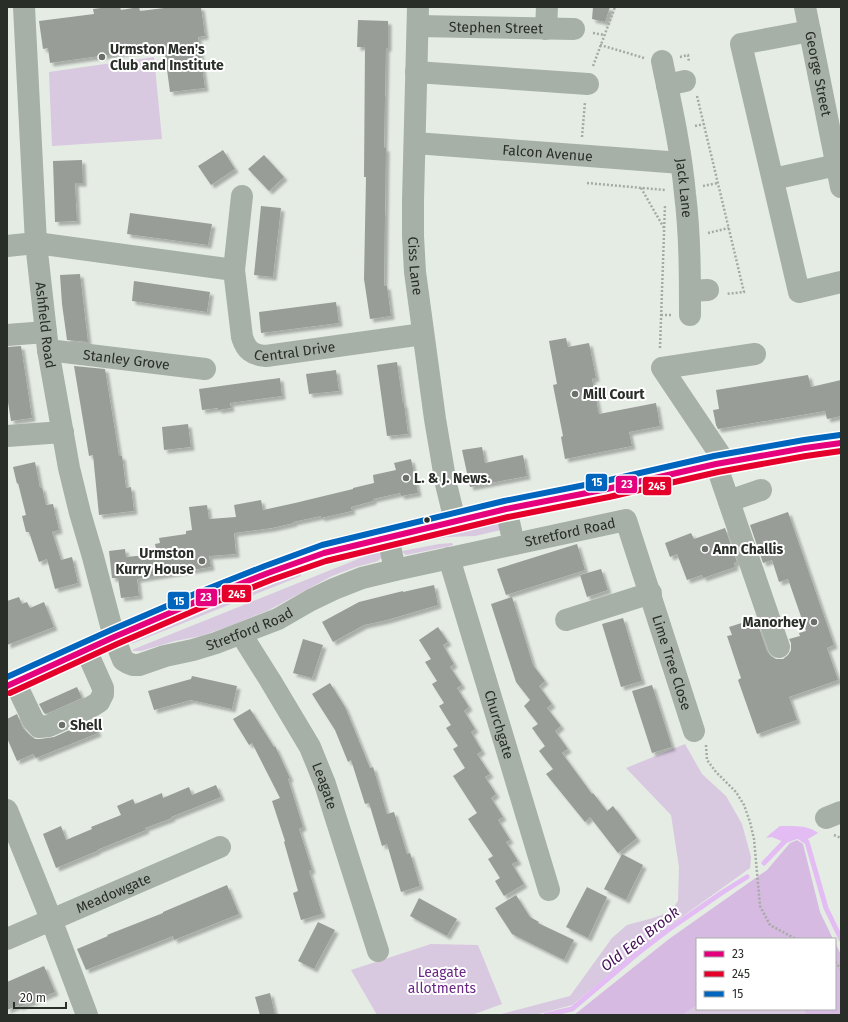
<svg xmlns="http://www.w3.org/2000/svg" width="848" height="1022" viewBox="0 0 848 1022" font-family="'Fira Sans',sans-serif">
	<style>
		.green { fill: #d8c8e0 }
		.forest { fill: #d6bae2 }
		.water { fill: #e2bcf2 }
		.lines { fill: none; stroke-linecap: round; stroke-linejoin: round }
		.stream { stroke: #e2bcf2; stroke-width: 5 }
		.building { fill: #989d97; filter: url(#shadow) }
		.path { stroke: #a4aba3; stroke-width: 2.5; stroke-dasharray: 2 2; stroke-linecap: butt }
		.minor { stroke: #a7b0a6; stroke-width: 22 }
		.major { stroke: #a9b2a7; stroke-width: 22 }
		.bus-1-casing { stroke: #fff; stroke-width: 9 }
		.bus-2-casing { stroke: #fff; stroke-width: 9 }
		.bus-3-casing { stroke: #fff; stroke-width: 9 }
		.bus-1 { stroke: #e5007d; stroke-width: 6 }
		.bus-2 { stroke: #e4002b; stroke-width: 6 }
		.bus-3 { stroke: #0065bd; stroke-width: 6 }
		.poi-dot { fill: #6b706a; stroke: #fff; stroke-width: 1.5 }
		.bus-dot { fill: #292e28; stroke: #fff; stroke-width: 1.5 }
		.labels { text-anchor: middle; stroke-width: 4; stroke-linejoin: round; paint-order: stroke }
		.street-label { font-size: 14px; fill: #292e28; stroke: #fff }
		.poi-label { font-size: 14px; font-weight: bold; fill: #292e28; stroke: #fff; text-anchor: start }
		.park-label { font-size: 14px; fill: #6a2684; stroke: #fff }
		.water-label { font-size: 15px; font-style: italic; fill: #461259; stroke: #fff }
		.line-badge { stroke: #fff; stroke-width: 1.5 }
		.badge-label { font-size: 11px; text-anchor: middle; font-weight: bold; fill: #fff }
	</style>
	<defs>
		<filter id="shadow"><feDropShadow dx="3.5" dy="3.5" stdDeviation="1" flood-color="#0004"/></filter>
	</defs>
	<rect width="100%" height="100%" fill="#e5ece4"/>
	<path class="green" d="M 154,57 L 162,139 L 52,146 L 49,72 Z
		M 498,522 L 501,523 L 501,530 L 475,536 L 447,537 L 403,545 L 405,542 Z
		M 452,543 L 453,544 L 453,545 L 450,546 L 406,555 L 402,552 L 402,551 L 439,544 Z
		M 373,553 L 381,553 L 382,557 L 378,561 L 356,567 L 332,576 L 269,610 L 232,625 L 201,636 L 175,641 L 141,651 L 132,651 L 134,649 Z
		M 299,573 L 301,574 L 301,576 L 131,644 L 133,640 L 231,597 Z
		M 685,744 L 702,774 L 726,796 L 742,824 L 751,857 L 750,868 L 665,929 L 572,1005 L 535,1015 L 498,1015 L 570,996 L 612,938 L 627,925 L 653,918 L 670,912 L 678,901 L 679,867 L 671,815 L 626,768 Z
		M 431,944 L 478,945 L 502,1004 L 472,1015 L 377,1015 L 351,970 Z
		M 697,1005 L 697,1009 L 803,1009 L 807,1015 L 683,1015 Z"/>
	<path class="forest" d="M 797,840 L 803,844 L 820,912 L 833,939 L 697,939 L 697,1005 L 683,1015 L 574,1015 L 669,939 L 767,870 L 790,843 Z
		M 835,942 L 841,955 L 841,1015 L 807,1015 L 803,1009 L 835,1009 Z"/>
	<path class="water" d="M 780,826 C 792,826 809,825 818,833 L 808,839 L 807,842 L 797,839 L 786,843 L 772,837 L 766,838 L 770,834 Z"/>
	<g class="lines">
		<path class="stream" d="M 802,839 L 807,842 L 826,908 L 841,939
			M 764,863 L 787,839
			M 546,1015 L 572,1009 L 638,953 L 668,930 L 723,892 L 747,877"/>
	</g>
	<path class="building" d="M 109,7 L 120,7 L 121,10 L 139,7 L 140,11 L 172,7 L 201,7 L 205,36 L 198,37 L 205,88 L 170,92 L 164,47 L 50,63 L 48,48 L 43,49 L 39,21 L 94,14 L 93,9 Z
		M 593,7 L 610,7 L 605,22 L 592,19 Z
		M 358,20 L 388,21 L 388,48 L 386,48 L 384,148 L 386,148 L 384,286 L 387,286 L 391,316 L 370,319 L 364,279 L 366,177 L 364,177 L 365,47 L 357,47 Z
		M 223,150 L 235,169 L 211,185 L 198,166 Z
		M 264,155 L 284,177 L 269,191 L 248,169 Z
		M 82,160 L 83,183 L 75,183 L 77,221 L 55,222 L 53,161 Z
		M 261,206 L 281,208 L 273,277 L 254,275 Z
		M 130,213 L 212,224 L 208,245 L 127,234 Z
		M 80,274 L 88,342 L 67,340 L 62,304 L 60,275 Z
		M 134,281 L 210,292 L 207,312 L 132,301 Z
		M 336,302 L 339,323 L 261,333 L 259,312 Z
		M 566,338 L 568,347 L 589,343 L 596,378 L 592,379 L 599,414 L 656,403 L 660,426 L 629,432 L 632,446 L 565,459 L 561,437 L 563,436 L 553,385 L 557,384 L 549,341 Z
		M 21,346 L 32,418 L 11,421 L 7,396 L 7,347 Z
		M 397,362 L 403,404 L 404,404 L 408,434 L 387,436 L 377,365 Z
		M 74,366 L 105,369 L 119,456 L 122,456 L 126,488 L 131,487 L 134,511 L 99,515 L 93,455 L 89,456 Z
		M 336,370 L 339,391 L 309,394 L 306,374 Z
		M 808,375 L 811,387 L 841,380 L 841,416 L 827,419 L 825,411 L 718,429 L 716,425 L 713,410 L 719,409 L 716,390 Z
		M 280,378 L 282,396 L 230,403 L 231,408 L 218,410 L 218,408 L 202,410 L 199,389 Z
		M 188,424 L 191,447 L 164,450 L 162,427 Z
		M 482,447 L 485,463 L 523,455 L 527,476 L 470,487 L 462,450 Z
		M 411,459 L 418,493 L 401,496 L 400,493 L 373,499 L 373,501 L 351,507 L 352,511 L 321,518 L 321,516 L 293,522 L 294,523 L 272,528 L 234,533 L 236,554 L 209,556 L 211,567 L 137,579 L 139,596 L 121,598 L 118,578 L 112,578 L 109,551 L 125,549 L 126,557 L 157,554 L 155,544 L 160,543 L 159,538 L 186,534 L 186,531 L 192,530 L 189,507 L 207,505 L 209,519 L 236,517 L 234,505 L 261,500 L 263,510 L 295,503 L 353,489 L 353,488 L 374,483 L 373,475 L 396,470 L 394,463 Z
		M 35,462 L 40,488 L 42,487 L 46,505 L 53,504 L 59,530 L 52,532 L 61,560 L 72,557 L 78,583 L 55,589 L 47,559 L 39,562 L 29,532 L 26,532 L 22,516 L 26,515 L 18,483 L 17,484 L 13,467 Z
		M 788,512 L 834,645 L 827,648 L 838,680 L 789,697 L 797,720 L 757,734 L 738,680 L 741,678 L 727,636 L 732,635 L 729,627 L 751,620 L 754,627 L 758,625 L 767,651 L 771,656 L 776,659 L 783,659 L 788,655 L 791,650 L 791,643 L 789,639 L 800,636 L 799,633 L 806,631 L 788,579 L 779,582 L 772,560 L 763,563 L 750,525 Z
		M 725,528 L 737,562 L 734,563 L 735,567 L 703,578 L 702,575 L 687,580 L 677,554 L 670,557 L 665,543 L 691,533 L 694,539 Z
		M 577,544 L 585,570 L 506,595 L 497,569 Z
		M 601,569 L 608,590 L 587,597 L 580,575 Z
		M 434,585 L 438,605 L 387,620 L 364,625 L 333,642 L 322,622 L 359,602 L 403,591 L 403,592 Z
		M 19,597 L 22,604 L 27,602 L 30,608 L 44,602 L 54,627 L 7,645 L 7,601 Z
		M 512,597 L 533,665 L 545,681 L 539,686 L 552,704 L 547,708 L 561,726 L 555,731 L 568,749 L 562,753 L 592,794 L 593,793 L 607,811 L 613,806 L 637,838 L 618,853 L 590,817 L 585,822 L 546,774 L 553,769 L 539,751 L 545,746 L 532,728 L 538,724 L 524,706 L 530,700 L 516,682 L 491,604 Z
		M 623,618 L 642,681 L 621,687 L 602,624 Z
		M 438,627 L 448,642 L 443,645 L 454,664 L 450,667 L 462,685 L 457,688 L 469,707 L 464,711 L 475,729 L 471,732 L 482,751 L 477,754 L 490,774 L 485,777 L 496,794 L 491,798 L 503,817 L 498,820 L 510,840 L 506,842 L 518,861 L 512,864 L 524,884 L 504,896 L 495,881 L 500,878 L 488,859 L 493,856 L 468,819 L 477,813 L 453,776 L 465,768 L 453,749 L 458,746 L 446,728 L 451,725 L 439,706 L 444,703 L 432,684 L 437,681 L 425,662 L 431,659 L 419,640 Z
		M 303,639 L 323,645 L 312,678 L 293,673 Z
		M 192,676 L 237,686 L 232,709 L 191,700 L 154,710 L 148,691 L 191,679 Z
		M 330,683 L 345,707 L 370,768 L 373,767 L 387,814 L 394,812 L 407,854 L 410,853 L 420,886 L 401,892 L 387,844 L 382,846 L 369,803 L 365,804 L 351,760 L 348,762 L 335,730 L 312,694 Z
		M 652,685 L 672,747 L 652,753 L 632,691 Z
		M 77,687 L 82,698 L 46,714 L 44,713 L 39,704 Z
		M 250,709 L 274,747 L 275,746 L 290,778 L 288,779 L 303,827 L 299,829 L 312,870 L 309,871 L 322,914 L 301,920 L 293,893 L 298,891 L 284,842 L 285,841 L 272,801 L 280,798 L 252,743 L 249,745 L 233,719 Z
		M 17,714 L 23,728 L 30,735 L 35,739 L 40,739 L 54,737 L 92,720 L 98,733 L 36,758 L 33,754 L 17,761 L 7,738 L 7,719 Z
		M 216,785 L 221,797 L 171,817 L 172,818 L 145,828 L 146,830 L 97,850 L 97,851 L 56,868 L 43,834 L 61,826 L 66,840 L 92,829 L 91,827 L 121,815 L 117,806 L 133,799 L 135,804 L 162,793 L 163,798 L 189,787 L 192,795 Z
		M 622,854 L 643,865 L 626,900 L 604,889 Z
		M 227,885 L 239,914 L 174,940 L 173,936 L 86,970 L 77,949 L 108,936 L 107,935 L 163,913 L 163,912 Z
		M 587,887 L 607,897 L 588,938 L 566,927 Z
		M 516,895 L 530,917 L 539,922 L 538,923 L 574,940 L 564,960 L 512,934 L 495,908 Z
		M 419,898 L 457,919 L 447,936 L 410,916 Z
		M 318,922 L 335,930 L 314,969 L 298,961 Z
		M 44,966 L 55,992 L 19,1007 L 19,1005 L 7,1010 L 7,982 Z
		M 270,993 L 275,1015 L 260,1015 L 255,997 Z"/>
	<g class="lines">
		<path class="path" d="M 593,33 L 605,35
			M 600,45 L 621,51 L 644,58
			M 680,57 L 688,55 L 689,62
			M 593,66 L 615,7
			M 697,96 L 744,292 L 726,294
			M 695,126 L 704,124
			M 582,137 L 585,102
			M 587,183 L 665,190
			M 703,186 L 718,183
			M 641,188 L 664,228
			M 708,233 L 729,228
			M 661,315 L 671,315
			M 660,348 L 665,205
			M 706,745 L 707,760 L 716,772 L 736,792 L 744,805 L 750,822 L 754,839 L 760,906 L 770,925 L 796,939
			M 834,835 L 841,838
			M 835,962 L 841,969"/>
		<g class="minor">
			<path id="s1" d="M 24,7 L 36,243 L 48,350 L 69,468 L 80,513 L 93,557 L 114,637 L 121,655 L 123,660 L 128,663 L 133,665 L 139,665 L 165,656 L 193,650 L 216,643 L 278,619 L 311,600 L 334,589 L 362,578 L 395,570 L 626,520 L 694,731"/>
			<path id="s2" d="M 418,7 L 413,200 L 413,236 L 415,272 L 435,419 L 446,484 L 455,521"/>
			<path id="s3" d="M 805,7 L 841,187"/>
			<path id="s4" d="M 418,26 L 574,29"/>
			<path d="M 546,29 L 547,7"/>
			<path d="M 810,31 L 741,44 L 799,292 L 841,282"/>
			<path id="s5" d="M 662,61 C 671,105 681,149 685,194 C 690,234 690,275 690,315"/>
			<path d="M 416,72 L 588,84"/>
			<path d="M 667,85 L 685,81"/>
			<path id="s6" d="M 415,143 L 589,156 L 681,163"/>
			<path d="M 773,179 L 837,165"/>
			<path id="s7" d="M 242,196 L 234,270 L 242,337 C 246,350 252,355 266,356 L 423,334"/>
			<path d="M 7,246 L 36,243 L 234,270"/>
			<path d="M 690,291 L 708,290"/>
			<path d="M 7,335 L 46,332"/>
			<path id="s8" d="M 48,350 L 205,369"/>
			<path d="M 7,436 L 63,432"/>
			<path d="M 725,462 L 662,368 L 755,354"/>
			<path d="M 716,464 L 779,647"/>
			<path d="M 729,501 L 761,490"/>
			<path d="M 506,509 L 514,544"/>
			<path d="M 388,537 L 395,570"/>
			<path id="s9" d="M 449,558 L 549,890"/>
			<path d="M 566,620 L 651,593"/>
			<path id="s10" d="M 241,634 L 270,680 L 310,747 L 325,784 L 378,951"/>
			<path d="M 15,682 L 33,720 L 39,727 L 49,726 L 91,707 L 99,702 L 103,694 L 103,688 L 86,650"/>
			<path d="M 7,810 L 51,919 L 87,1015"/>
			<path d="M 826,818 L 841,812"/>
			<path id="s11" d="M 7,939 L 220,847"/>
		</g>
		<path class="major" d="M 7,686 L 114,637 L 200,600 L 268,573 L 324,553 L 388,537 L 506,509 L 607,489 L 716,464 L 805,448 L 841,443"/>
		<g class="bus-1-casing">
			<path id="bus-1" d="M 7,686 L 114,637 L 200,600 L 268,573 L 324,553 L 506,509 L 607,489 L 716,464 L 805,448 L 841,443"/>
		</g>
		<g class="bus-2-casing">
			<path id="bus-2" d="M 10,693 L 117,644 L 203,607 L 271,580 L 326,561 L 508,517 L 609,497 L 718,472 L 806,456 L 841,451"/>
		</g>
		<g class="bus-3-casing">
			<path id="bus-3" d="M 7,677 L 111,630 L 197,593 L 265,566 L 322,545 L 504,501 L 605,481 L 714,456 L 804,440 L 840,435"/>
		</g>
		<use href="#bus-1" class="bus-1"/>
		<use href="#bus-2" class="bus-2"/>
		<use href="#bus-3" class="bus-3"/>
	</g>
	<g class="poi-dot">
		<circle cx="102" cy="57" r="4"/>
		<circle cx="575" cy="394" r="4"/>
		<circle cx="406" cy="478" r="4"/>
		<circle cx="705" cy="549" r="4"/>
		<circle cx="202" cy="561" r="4"/>
		<circle cx="814" cy="622" r="4"/>
		<circle cx="62" cy="725" r="4"/>
	</g>
	<circle class="bus-dot" cx="427" cy="520" r="3.5"/>
	<g class="labels">
		<g class="street-label">
			<text dy="5" stroke="none"><textPath href="#s4" startOffset="78">Stephen Street</textPath></text>
			<text dy="5" stroke="none"><textPath href="#s3" startOffset="68">George Street</textPath></text>
			<text dy="5" stroke="none"><textPath href="#s6" startOffset="133">Falcon Avenue</textPath></text>
			<text dy="5" stroke="none"><textPath href="#s5" startOffset="129">Jack Lane</textPath></text>
			<text dy="5" stroke="none"><textPath href="#s2" startOffset="259">Ciss Lane</textPath></text>
			<text dy="5" stroke="none"><textPath href="#s1" startOffset="319">Ashfield Road</textPath></text>
			<text dy="5" stroke="none"><textPath href="#s7" startOffset="204">Central Drive</textPath></text>
			<text dy="5" stroke="none"><textPath href="#s8" startOffset="79">Stanley Grove</textPath></text>
			<text dy="5" stroke="none"><textPath href="#s1" startOffset="1134">Stretford Road</textPath></text>
			<text dy="5" stroke="none"><textPath href="#s1" startOffset="797">Stretford Road</textPath></text>
			<text dy="5" stroke="none"><textPath href="#s1" startOffset="1341">Lime Tree Close</textPath></text>
			<text dy="5" stroke="none"><textPath href="#s9" startOffset="174">Churchgate</textPath></text>
			<text dy="5" stroke="none"><textPath href="#s10" startOffset="174">Leagate</textPath></text>
			<text dy="5" stroke="none"><textPath href="#s11" startOffset="116">Meadowgate</textPath></text>
		</g>
		<g class="poi-label">
			<text x="110" y="54">Urmston Men's<tspan x="110" dy="16">Club and Institute</tspan></text>
			<text x="583" y="399">Mill Court</text>
			<text x="414" y="483">L. &amp; J. News.</text>
			<text x="713" y="554">Ann Challis</text>
			<text x="194" y="558" text-anchor="end">Urmston<tspan x="194" dy="16">Kurry House</tspan></text>
			<text x="806" y="627" text-anchor="end">Manorhey</text>
			<text x="70" y="730">Shell</text>
		</g>
		<g class="park-label">
			<text x="442" y="977">Leagate<tspan x="442" dy="16">allotments</tspan></text>
		</g>
		<g class="water-label">
			<text transform="translate(640 939) rotate(-38)" y="5">Old Eea Brook</text>
		</g>
	</g>
	<g class="line-badge">
		<rect x="585" y="473" width="23" height="19" rx="4" fill="#0065bd"/>
		<rect x="615" y="475" width="23" height="19" rx="4" fill="#e5007d"/>
		<rect x="642" y="476" width="30" height="20" rx="4" fill="#e4002b"/>
		<rect x="221" y="584" width="31" height="19" rx="4" fill="#e4002b"/>
		<rect x="195" y="588" width="23" height="19" rx="4" fill="#e5007d"/>
		<rect x="167" y="591" width="23" height="19" rx="4" fill="#0065bd"/>
	</g>
	<g class="badge-label">
		<text x="597" y="486">15</text>
		<text x="627" y="488">23</text>
		<text x="657" y="490">245</text>
		<text x="237" y="598">245</text>
		<text x="206" y="601">23</text>
		<text x="179" y="605">15</text>
	</g>
	<rect width="848" height="1022" fill="none" stroke="#292e28" stroke-width="16"/>
	<rect x="696" y="938" width="140" height="72" fill="#ffffff" stroke="#a9aba9"/>
	<rect x="704" y="951" width="20" height="6" fill="#e5007d" stroke="#a9aba9"/>
	<text x="732" y="958" font-size="12" fill="#292e28">23</text>
	<rect x="704" y="971" width="20" height="6" fill="#e4002b" stroke="#a9aba9"/>
	<text x="732" y="978" font-size="12" fill="#292e28">245</text>
	<rect x="704" y="991" width="20" height="6" fill="#0065bd" stroke="#a9aba9"/>
	<text x="732" y="998" font-size="12" fill="#292e28">15</text>
	<path d="M14 1002v6h52v-6" fill="none" stroke="#292e28" stroke-width="2"/>
	<text x="20" y="1002" font-size="12" fill="#292e28" stroke="#ffffff" stroke-width="3" paint-order="stroke">20 m</text>
</svg>
